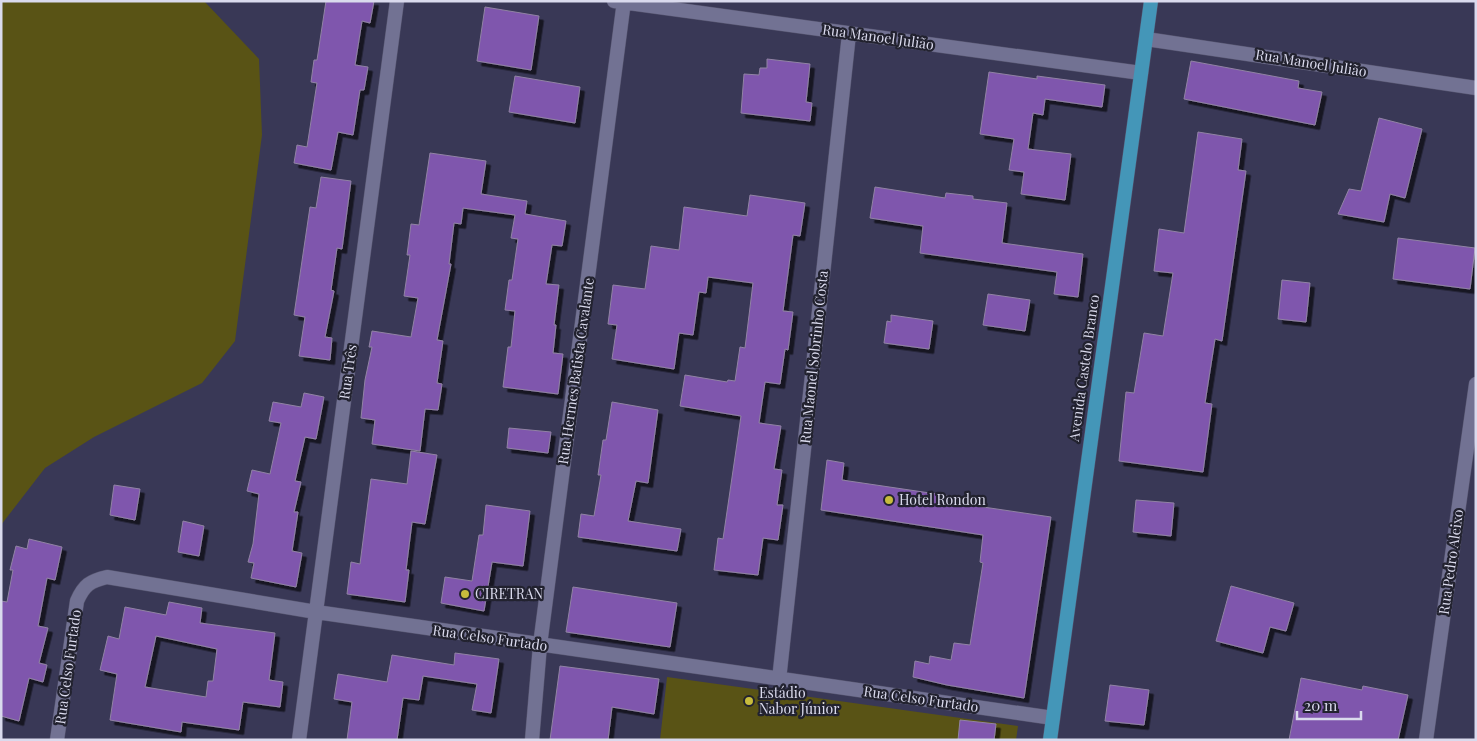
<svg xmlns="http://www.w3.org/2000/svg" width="1477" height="741" viewBox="0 0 1477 741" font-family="'Playfair Display',serif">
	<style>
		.green { fill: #595315 }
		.building { fill: #7f56ad; stroke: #9183a4; fill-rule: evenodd; filter: url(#shadow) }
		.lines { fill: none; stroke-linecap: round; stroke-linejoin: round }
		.minor-casing { stroke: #54536d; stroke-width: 15 }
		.trunk-casing { stroke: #54536d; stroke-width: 15 }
		.minor { stroke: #727293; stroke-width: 14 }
		.trunk { stroke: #4496b8; stroke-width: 14 }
		.poi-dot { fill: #c7bb3c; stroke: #22222f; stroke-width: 2 }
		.labels { text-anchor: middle; stroke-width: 4.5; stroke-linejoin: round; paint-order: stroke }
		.street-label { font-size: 14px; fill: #dadaed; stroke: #22222f }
		.poi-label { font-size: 14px; fill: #dadaed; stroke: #22222f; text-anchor: start }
	</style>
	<defs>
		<filter id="shadow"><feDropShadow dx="4.5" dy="4.5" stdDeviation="0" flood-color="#0009"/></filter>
	</defs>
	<rect width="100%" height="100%" fill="#393856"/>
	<path class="green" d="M 1,1 L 204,1 L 259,59 L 262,135 L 235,341 L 202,383 L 94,437 L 45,468 L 1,525 Z
		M 667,677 L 1018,726 L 1016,740 L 660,740 Z"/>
	<path class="building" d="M 326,1 L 374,1 L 370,23 L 362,21 L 355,65 L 368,67 L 364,90 L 360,90 L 353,135 L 338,132 L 331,170 L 294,163 L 297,145 L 307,147 L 317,83 L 311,82 L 314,60 L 317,60 Z
		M 485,7 L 539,16 L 531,70 L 477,61 Z
		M 767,59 L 810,64 L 806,102 L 812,103 L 810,121 L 741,113 L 744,74 L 759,75 L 760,68 L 767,68 Z
		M 1191,61 L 1299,81 L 1298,88 L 1322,92 L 1315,125 L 1184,99 Z
		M 989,72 L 1037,79 L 1037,76 L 1105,85 L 1102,107 L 1045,99 L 1043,115 L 1033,113 L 1028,149 L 1071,154 L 1065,200 L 1021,194 L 1024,172 L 1009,170 L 1014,139 L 980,134 Z
		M 515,76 L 580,87 L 575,123 L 509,112 Z
		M 1379,118 L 1422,129 L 1405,198 L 1390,194 L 1384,222 L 1338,214 L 1349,189 L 1361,191 Z
		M 1198,132 L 1242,139 L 1238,170 L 1246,171 L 1222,341 L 1215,339 L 1205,403 L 1212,404 L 1203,472 L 1119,461 L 1126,392 L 1134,393 L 1144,333 L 1163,336 L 1173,273 L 1154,271 L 1159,229 L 1184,233 Z
		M 430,153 L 486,161 L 481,194 L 527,201 L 525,214 L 566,221 L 562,246 L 552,245 L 546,284 L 559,285 L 554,325 L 556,325 L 553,353 L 563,354 L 558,394 L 503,387 L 508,347 L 511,347 L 515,311 L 505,310 L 509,280 L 512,280 L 518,239 L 511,238 L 515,215 L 463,208 L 461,224 L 454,223 L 449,264 L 451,264 L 437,340 L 443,341 L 437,383 L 442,384 L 438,410 L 425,409 L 420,451 L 372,444 L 375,420 L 361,418 L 365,380 L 372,347 L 369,347 L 372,331 L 411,337 L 418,298 L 404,296 L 410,255 L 407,255 L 411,224 L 419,225 Z
		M 321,177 L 351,181 L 342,249 L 337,248 L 331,290 L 334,291 L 325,337 L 332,338 L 330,360 L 299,356 L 305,317 L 294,315 L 310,207 L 316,208 Z
		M 875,187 L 945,198 L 946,193 L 973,196 L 973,199 L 1007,203 L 1002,243 L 1083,254 L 1078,297 L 1054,294 L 1057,272 L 920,253 L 923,226 L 870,218 Z
		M 750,195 L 805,203 L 800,236 L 793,235 L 783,311 L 793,312 L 788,350 L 785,349 L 780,384 L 765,382 L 759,423 L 781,426 L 774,469 L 782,470 L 777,505 L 783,505 L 778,540 L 763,538 L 758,575 L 714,570 L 718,538 L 723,539 L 741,416 L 680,406 L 685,375 L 727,382 L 728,380 L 735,381 L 740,347 L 745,348 L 753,283 L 708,277 L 706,293 L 699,292 L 693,335 L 679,333 L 674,369 L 612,359 L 617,325 L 608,324 L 613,285 L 645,289 L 651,246 L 679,250 L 684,207 L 747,216 Z
		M 1398,238 L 1475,248 L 1470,289 L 1393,279 Z
		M 1282,280 L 1310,283 L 1306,322 L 1278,319 Z
		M 988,294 L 1030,300 L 1025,331 L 983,325 Z
		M 891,315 L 933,321 L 929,349 L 884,343 L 887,321 L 891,322 Z
		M 304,393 L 324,397 L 316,439 L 305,437 L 295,481 L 301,482 L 294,512 L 298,512 L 292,551 L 302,553 L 296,587 L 251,578 L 254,563 L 248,562 L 253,544 L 259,494 L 247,491 L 252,470 L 270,474 L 281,423 L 269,421 L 273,402 L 301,407 Z
		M 612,402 L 658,410 L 648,483 L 636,481 L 628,521 L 681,529 L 677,551 L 578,537 L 581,514 L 594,516 L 601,475 L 598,475 L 603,440 L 606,440 Z
		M 509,428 L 551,432 L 548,453 L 507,448 Z
		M 411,451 L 437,455 L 425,524 L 412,522 L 406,570 L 409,570 L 405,602 L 347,594 L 351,562 L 360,564 L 371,479 L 407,484 Z
		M 827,460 L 844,463 L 842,480 L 957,497 L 956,503 L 1051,517 L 1024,698 L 947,685 L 913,677 L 915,661 L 929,664 L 930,656 L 951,660 L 954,643 L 970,645 L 983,563 L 980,562 L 983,535 L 821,510 Z
		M 114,485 L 140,489 L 135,520 L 110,515 Z
		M 1136,500 L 1174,503 L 1171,536 L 1133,532 Z
		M 486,505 L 530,511 L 523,566 L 492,562 L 484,611 L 441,603 L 445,577 L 472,581 L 479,535 L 483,535 Z
		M 183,521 L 204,526 L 199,556 L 178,552 Z
		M 29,539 L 62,547 L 55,580 L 47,578 L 38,626 L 48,628 L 39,663 L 47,665 L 43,682 L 29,678 L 19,721 L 1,716 L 1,601 L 7,602 L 13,570 L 10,570 L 16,546 L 27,549 Z
		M 1231,586 L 1294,603 L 1286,631 L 1270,627 L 1263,653 L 1216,641 Z
		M 573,587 L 677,603 L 670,647 L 566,632 Z
		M 169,602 L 202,608 L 200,623 L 275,633 L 269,680 L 283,682 L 280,707 L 243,702 L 239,730 L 182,722 L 181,732 L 110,720 L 117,674 L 100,670 L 108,636 L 119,639 L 125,607 L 166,615 ZM 156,636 L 217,649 L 213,681 L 208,681 L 206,697 L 145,687 Z
		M 455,653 L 499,659 L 491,713 L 472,710 L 477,684 L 423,676 L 419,700 L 403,698 L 397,740 L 347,740 L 352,702 L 334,699 L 338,674 L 387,682 L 392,655 L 454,665 Z
		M 560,666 L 659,679 L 654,714 L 612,707 L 608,740 L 550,740 Z
		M 1301,678 L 1362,690 L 1363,686 L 1408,695 L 1398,740 L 1289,740 Z
		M 1110,685 L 1149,690 L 1144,725 L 1105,721 Z
		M 960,720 L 996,724 L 994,740 L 958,740 Z"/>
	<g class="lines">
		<g class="minor-casing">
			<path id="minor" d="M 614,1 L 1141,73
				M 1146,39 L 1476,88
				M 779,680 L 849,34
				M 57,740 L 77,601 C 84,585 90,581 107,577 L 316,612 L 1053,718
				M 299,740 L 397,1
				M 532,740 L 540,645 L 624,1
				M 1426,740 L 1476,384"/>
		</g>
		<g class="trunk-casing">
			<path id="trunk" d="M 1050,740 L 1151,1"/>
		</g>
		<use href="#minor" class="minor"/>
		<use href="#trunk" class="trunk"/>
	</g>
	<g class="poi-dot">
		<circle cx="889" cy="500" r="5"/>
		<circle cx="465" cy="594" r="5"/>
		<circle cx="749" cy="701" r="5"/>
	</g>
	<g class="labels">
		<g class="street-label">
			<text transform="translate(878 37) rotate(8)" y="5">Rua Manoel Julião</text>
			<text transform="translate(1311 63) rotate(9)" y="5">Rua Manoel Julião</text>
			<text transform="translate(814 357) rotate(-84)" y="5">Rua Maonel Sobrinho Costa</text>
			<text transform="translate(1084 368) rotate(-82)" y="5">Avenida Castelo Branco</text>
			<text transform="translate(576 371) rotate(-82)" y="5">Rua Hermes Batista Cavalante</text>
			<text transform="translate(348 372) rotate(-82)" y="5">Rua Três</text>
			<text transform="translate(1451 562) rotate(-82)" y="5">Rua Pedro Aleixo</text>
			<text transform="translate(490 638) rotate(8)" y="5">Rua Celso Furtado</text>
			<text transform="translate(68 667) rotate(-82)" y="5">Rua Celso Furtado</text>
			<text transform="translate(921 699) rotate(8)" y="5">Rua Celso Furtado</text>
		</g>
		<g class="poi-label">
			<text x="899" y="505">Hotel Rondon</text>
			<text x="475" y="599">CIRETRAN</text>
			<text x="759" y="698">Estádio<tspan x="759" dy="16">Nabor Júnior</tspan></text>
		</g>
	</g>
	<rect width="1477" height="741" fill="none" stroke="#dadaed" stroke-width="5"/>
	<path d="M1297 711v8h64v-8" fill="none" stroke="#dadaed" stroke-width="2.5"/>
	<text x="1304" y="711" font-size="15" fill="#dadaed" stroke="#22222f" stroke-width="4" paint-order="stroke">20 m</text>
</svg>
